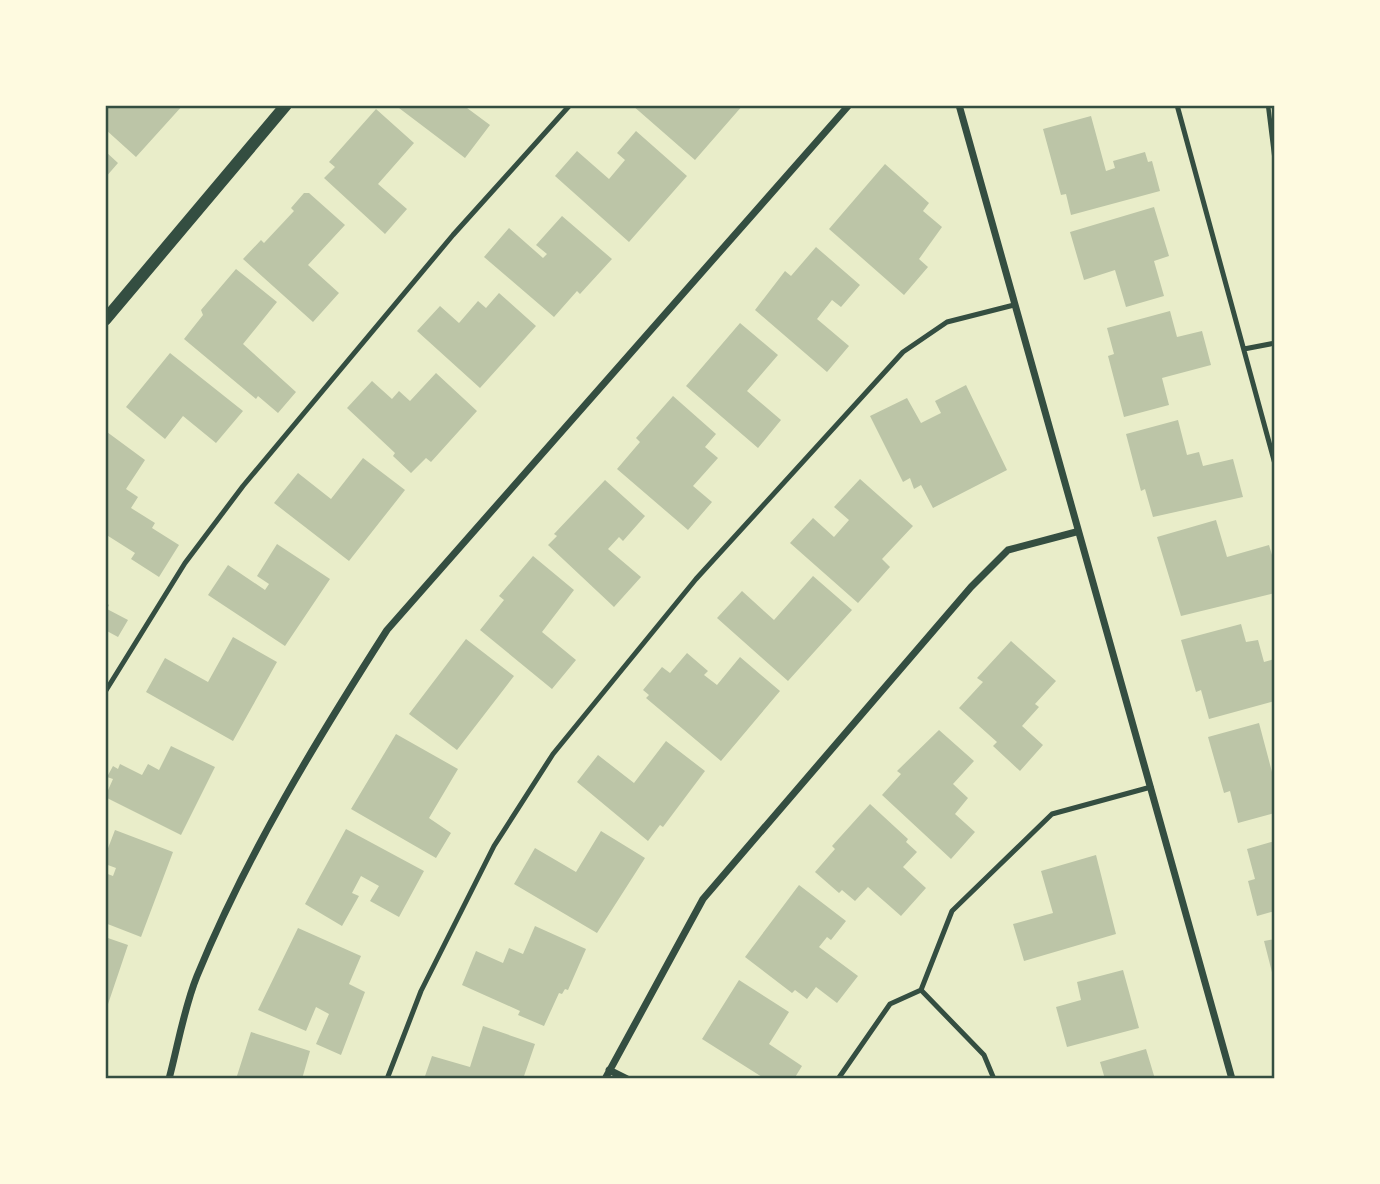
<svg xmlns="http://www.w3.org/2000/svg" width="1380" height="1184" viewBox="0 0 1380 1184" font-family="Roboto,sans-serif">
	<style>
		.building { fill: #bcc5a7 }
		.lines { fill: none; stroke-linecap: round; stroke-linejoin: round }
		.path { stroke: #344e41; stroke-width: 4.5 }
		.service { stroke: #344e41; stroke-width: 5 }
		.minor { stroke: #344e41; stroke-width: 7 }
		.tertiary { stroke: #344e41; stroke-width: 12 }
		.neatline { fill: none; stroke: #344e41; stroke-width: 2.5 }
	</style>
	<rect width="100%" height="100%" fill="#e9edc9"/>
	<path class="building" d="M 105,105 L 183,105 L 136,157 L 105,129 Z
		M 395,105 L 463,105 L 490,125 L 465,158 Z
		M 632,105 L 743,105 L 695,160 Z
		M 376,109 L 414,143 L 378,184 L 407,209 L 385,234 L 324,178 L 335,167 L 329,162 Z
		M 1091,116 L 1106,171 L 1115,168 L 1113,161 L 1145,152 L 1148,162 L 1152,161 L 1160,191 L 1071,215 L 1066,194 L 1061,195 L 1043,129 Z
		M 636,131 L 687,176 L 629,242 L 555,176 L 577,151 L 609,179 L 625,160 L 617,153 Z
		M 105,151 L 118,163 L 105,178 Z
		M 885,164 L 929,203 L 923,211 L 942,227 L 919,259 L 928,267 L 904,295 L 829,229 Z
		M 304,193 L 309,193 L 345,225 L 308,265 L 339,293 L 313,322 L 243,259 L 261,240 L 264,243 L 294,211 L 291,208 Z
		M 1154,207 L 1169,256 L 1154,261 L 1164,296 L 1126,307 L 1115,270 L 1084,280 L 1070,232 Z
		M 562,216 L 612,259 L 580,294 L 577,291 L 554,317 L 484,257 L 509,228 L 543,258 L 547,254 L 536,245 Z
		M 816,247 L 860,285 L 841,307 L 832,300 L 817,319 L 849,346 L 827,372 L 755,310 L 785,271 L 791,276 Z
		M 236,269 L 277,302 L 243,344 L 296,392 L 278,413 L 258,396 L 256,399 L 184,339 L 203,315 L 201,310 Z
		M 499,293 L 536,326 L 480,388 L 417,331 L 440,306 L 459,323 L 478,301 L 486,308 Z
		M 1170,311 L 1177,337 L 1202,331 L 1211,365 L 1162,378 L 1169,405 L 1124,417 L 1108,356 L 1114,354 L 1107,328 Z
		M 740,323 L 778,355 L 747,391 L 781,420 L 758,448 L 686,386 Z
		M 170,353 L 243,411 L 216,443 L 183,416 L 165,439 L 126,407 Z
		M 436,373 L 477,411 L 431,462 L 426,458 L 411,473 L 393,456 L 395,453 L 347,408 L 372,381 L 392,399 L 399,391 L 410,401 Z
		M 966,385 L 1007,470 L 933,508 L 921,485 L 914,489 L 910,478 L 903,482 L 870,416 L 907,398 L 921,423 L 941,413 L 935,401 Z
		M 673,396 L 716,434 L 705,447 L 718,458 L 693,486 L 712,502 L 688,530 L 617,469 L 640,442 L 636,438 Z
		M 1178,420 L 1187,455 L 1199,452 L 1203,466 L 1233,459 L 1243,497 L 1153,517 L 1145,489 L 1141,491 L 1126,434 Z
		M 107,432 L 145,460 L 126,489 L 138,497 L 131,508 L 155,523 L 152,528 L 179,545 L 159,577 L 131,559 L 135,553 L 105,534 Z
		M 363,458 L 405,490 L 349,561 L 274,503 L 298,473 L 331,499 Z
		M 860,479 L 913,526 L 882,559 L 890,567 L 858,603 L 790,543 L 813,518 L 834,537 L 849,520 L 834,507 Z
		M 605,480 L 645,516 L 623,541 L 619,537 L 608,549 L 641,577 L 614,607 L 548,545 L 557,536 L 554,534 Z
		M 1216,520 L 1227,557 L 1269,545 L 1275,565 L 1275,593 L 1181,616 L 1157,537 Z
		M 277,544 L 330,579 L 285,646 L 208,595 L 228,565 L 265,590 L 269,584 L 257,576 Z
		M 533,556 L 574,590 L 542,632 L 576,660 L 552,689 L 480,630 L 504,600 L 499,596 Z
		M 813,576 L 852,610 L 788,681 L 717,618 L 742,591 L 774,620 Z
		M 105,602 L 109,605 L 107,609 L 128,620 L 118,637 L 105,630 Z
		M 1241,624 L 1246,642 L 1258,640 L 1264,662 L 1275,659 L 1275,701 L 1209,719 L 1201,690 L 1196,692 L 1181,640 Z
		M 233,637 L 277,662 L 233,741 L 146,692 L 165,658 L 208,682 Z
		M 466,639 L 514,676 L 457,750 L 409,714 Z
		M 1011,641 L 1056,681 L 1035,704 L 1039,707 L 1022,726 L 1043,745 L 1020,771 L 993,746 L 997,742 L 959,708 L 983,682 L 977,678 Z
		M 687,653 L 708,671 L 704,675 L 717,685 L 740,657 L 780,691 L 721,761 L 646,698 L 649,695 L 643,690 L 662,667 L 670,673 Z
		M 1259,723 L 1272,772 L 1275,771 L 1275,813 L 1238,823 L 1230,791 L 1224,793 L 1208,737 Z
		M 939,730 L 974,761 L 953,784 L 968,798 L 955,814 L 975,832 L 951,859 L 882,795 L 901,774 L 897,771 Z
		M 396,734 L 458,769 L 429,818 L 451,833 L 436,858 L 351,809 Z
		M 666,741 L 705,771 L 663,827 L 660,825 L 648,841 L 577,782 L 598,755 L 634,783 Z
		M 171,746 L 215,767 L 181,835 L 105,797 L 113,779 L 107,777 L 113,766 L 118,769 L 120,764 L 142,775 L 148,764 L 159,770 Z
		M 870,804 L 908,839 L 906,842 L 917,852 L 903,867 L 926,888 L 901,916 L 868,887 L 855,901 L 842,890 L 839,893 L 815,872 L 835,849 L 832,846 Z
		M 346,829 L 424,871 L 399,917 L 370,901 L 379,886 L 361,876 L 352,893 L 359,896 L 342,926 L 305,904 Z
		M 115,830 L 173,852 L 141,937 L 105,923 L 105,873 L 113,876 L 116,868 L 105,864 L 105,856 Z
		M 601,831 L 645,858 L 597,933 L 514,884 L 535,848 L 576,872 Z
		M 1275,841 L 1275,911 L 1257,916 L 1248,881 L 1255,879 L 1247,849 Z
		M 1096,855 L 1116,934 L 1024,961 L 1013,924 L 1053,913 L 1041,871 Z
		M 799,885 L 846,921 L 831,940 L 827,937 L 819,947 L 858,976 L 837,1003 L 816,987 L 807,999 L 795,990 L 792,993 L 745,957 Z
		M 535,926 L 586,949 L 568,990 L 565,989 L 562,994 L 559,993 L 544,1026 L 518,1015 L 520,1011 L 462,985 L 476,951 L 503,963 L 509,948 L 523,954 Z
		M 298,928 L 361,956 L 349,984 L 365,992 L 341,1055 L 316,1044 L 329,1014 L 316,1007 L 306,1031 L 258,1010 Z
		M 105,937 L 128,945 L 105,1013 Z
		M 1275,939 L 1275,980 L 1274,980 L 1264,941 Z
		M 1123,970 L 1139,1028 L 1067,1047 L 1056,1007 L 1081,1000 L 1077,982 Z
		M 739,980 L 789,1012 L 769,1044 L 802,1066 L 794,1079 L 765,1079 L 702,1039 Z
		M 483,1026 L 535,1044 L 523,1079 L 424,1079 L 432,1056 L 470,1067 Z
		M 251,1032 L 310,1051 L 302,1079 L 236,1079 Z
		M 1146,1049 L 1155,1079 L 1105,1079 L 1100,1062 Z"/>
	<g class="lines">
		<path class="path" d="M 1268,105 L 1275,162"/>
		<path class="service" d="M 1177,105 L 1275,464
			M 1244,349 L 1275,343
			M 105,692 L 185,563 L 243,486 L 453,235 L 570,105
			M 921,990 L 952,911 L 1052,814 L 1151,787
			M 387,1079 L 421,991 L 494,846 L 553,754 L 696,579 L 903,352 L 947,322 L 1014,305
			M 838,1079 L 890,1004 L 921,990 L 984,1055 L 994,1079"/>
		<path class="minor" d="M 959,105 C 1048,430 1142,754 1232,1079
			M 609,1070 L 627,1079
			M 169,1079 C 178,1045 184,1008 197,976 C 247,854 316,741 387,630 L 849,105
			M 605,1079 L 703,899 L 971,587 L 1008,550 L 1076,532"/>
		<path class="tertiary" d="M 105,320 L 286,105"/>
	</g>
	<rect width="1380" height="1184" fill="none" stroke="#fefae0" stroke-width="214"/>
	<rect x="107" y="107" width="1166" height="970" class="neatline"/>
</svg>
